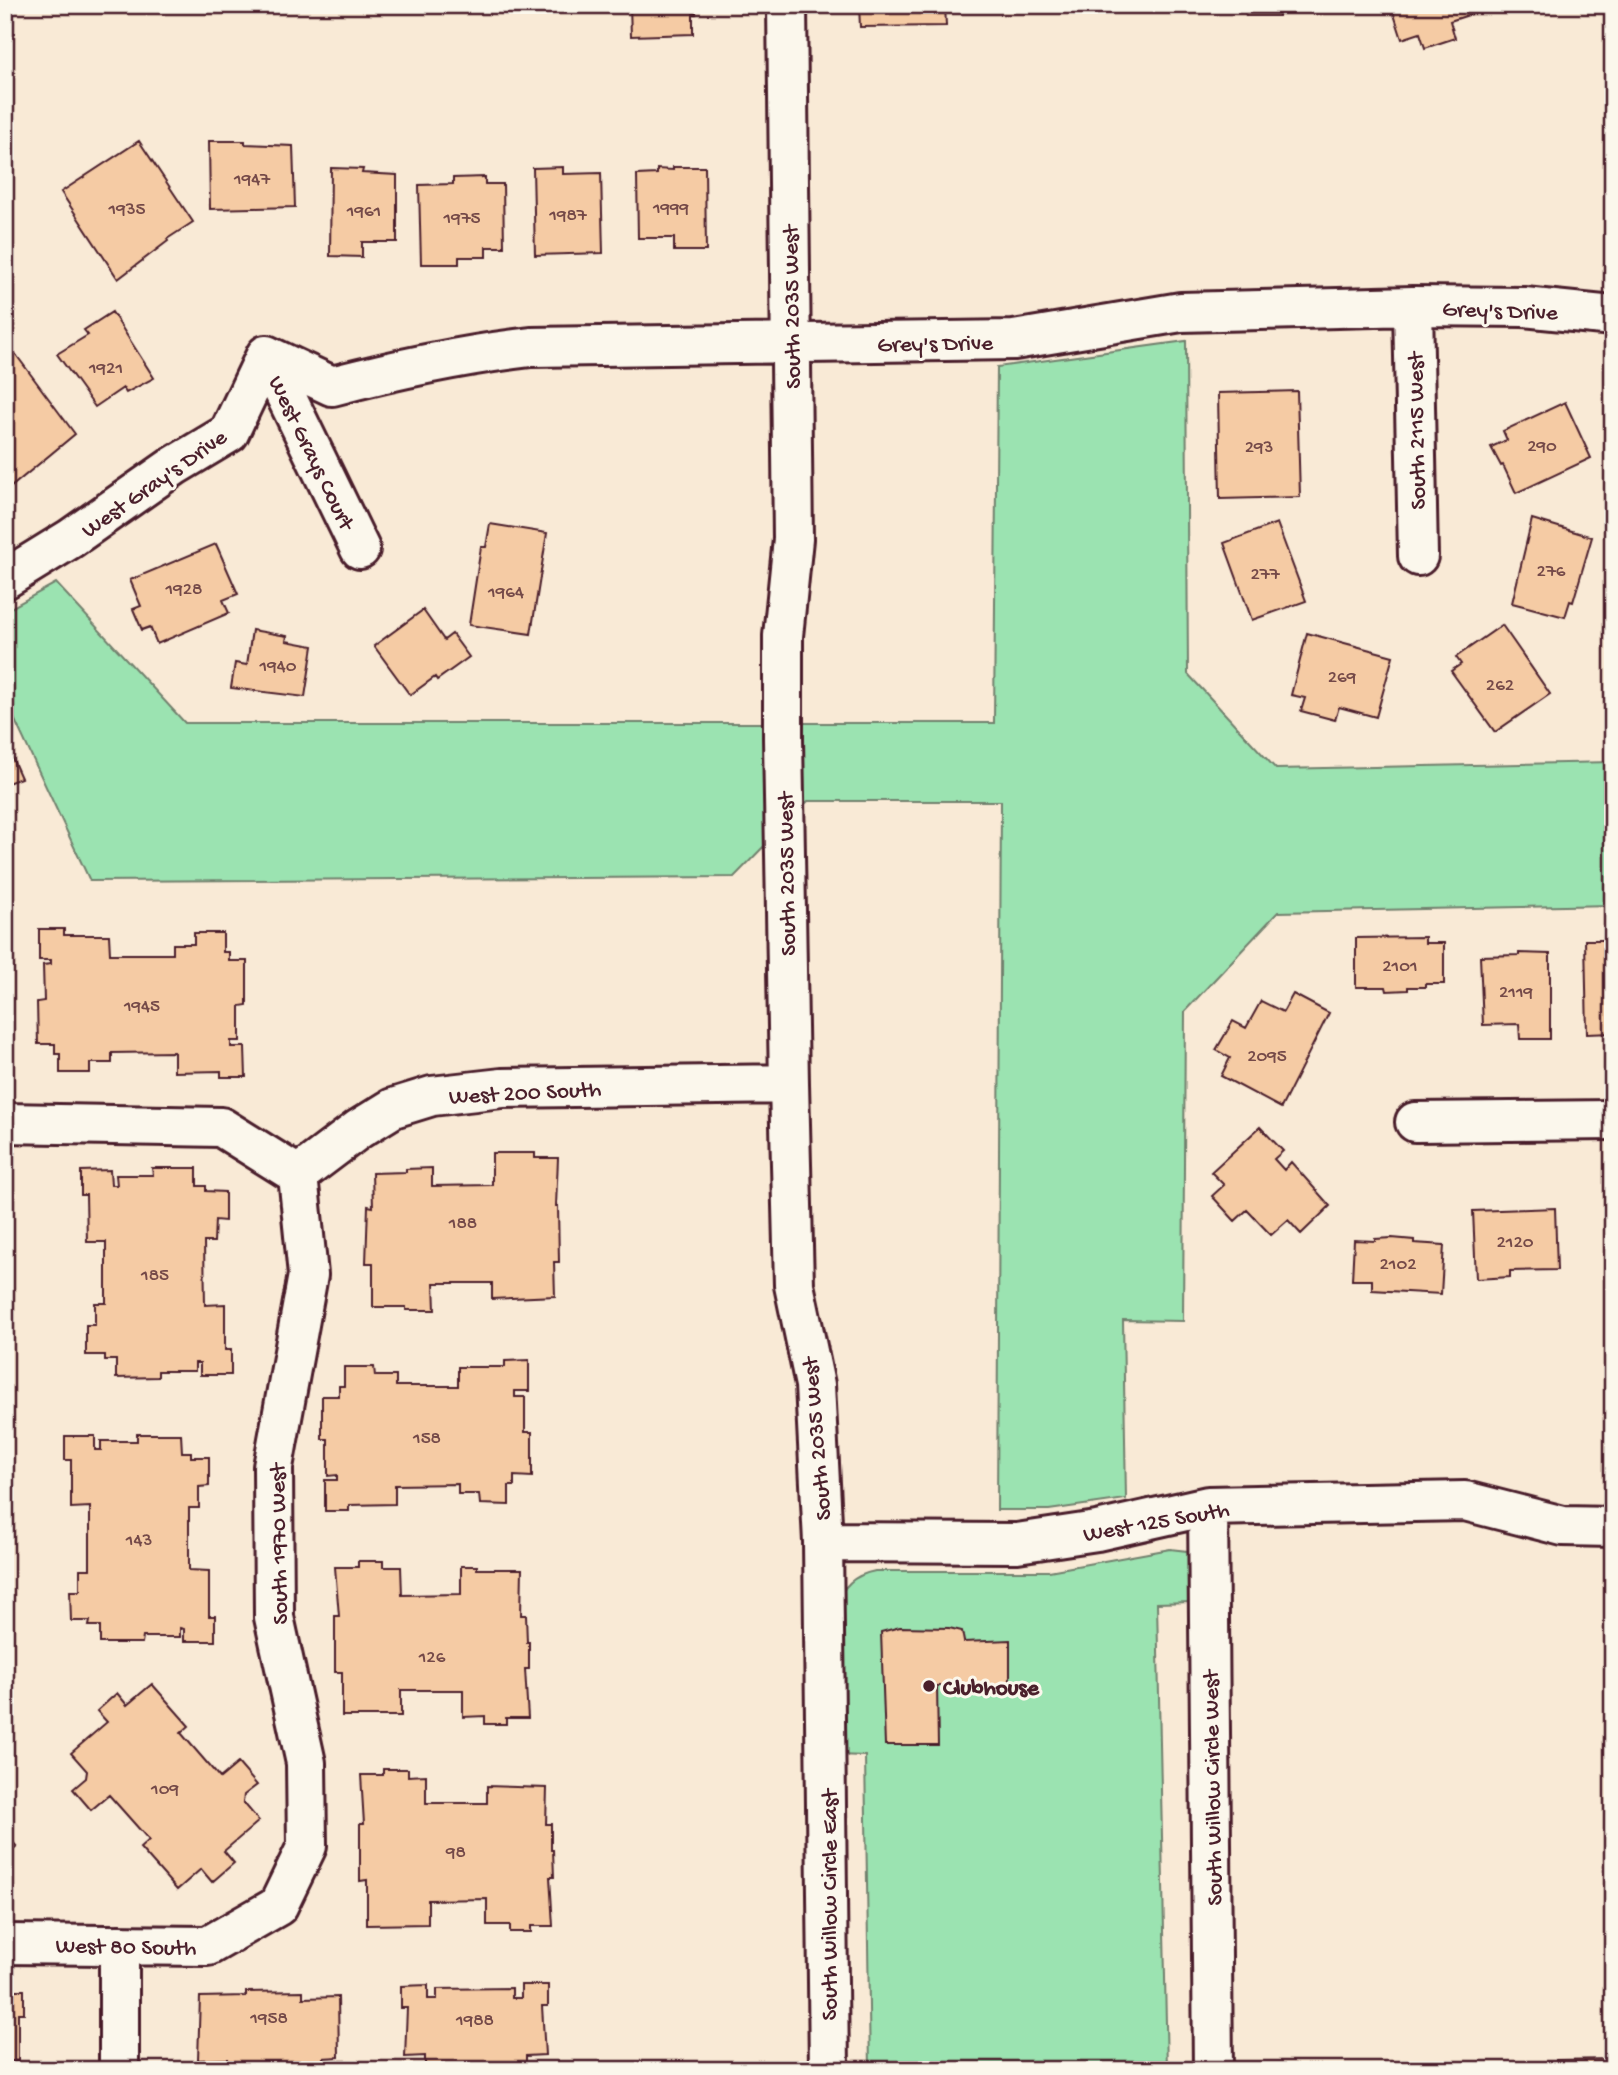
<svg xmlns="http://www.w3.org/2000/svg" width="1618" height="2075" viewBox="0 0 1618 2075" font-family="'Gochi Hand',sans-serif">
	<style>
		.green { fill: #9be3b1; stroke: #72816e; stroke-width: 2 }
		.building { fill: #f5cba4; stroke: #4a1f2b; stroke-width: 2 }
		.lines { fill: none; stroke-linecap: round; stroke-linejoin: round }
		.minor-casing { stroke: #4a1f2b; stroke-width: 44 }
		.minor { stroke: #fbf7ec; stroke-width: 38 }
		.poi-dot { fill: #4a1f2b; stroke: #fbf7ec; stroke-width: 2.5 }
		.labels { text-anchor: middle; stroke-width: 6; stroke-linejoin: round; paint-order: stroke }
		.number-label { font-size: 19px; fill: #754a49 }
		.street-label { font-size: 23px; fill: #4a1f2b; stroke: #fbf7ec }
		.poi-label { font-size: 23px; font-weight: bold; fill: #4a1f2b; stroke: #fbf7ec; text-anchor: start }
	</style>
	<rect width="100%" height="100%" fill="#f9ead6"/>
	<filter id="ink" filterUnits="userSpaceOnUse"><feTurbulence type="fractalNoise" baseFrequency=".0143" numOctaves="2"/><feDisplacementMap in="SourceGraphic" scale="14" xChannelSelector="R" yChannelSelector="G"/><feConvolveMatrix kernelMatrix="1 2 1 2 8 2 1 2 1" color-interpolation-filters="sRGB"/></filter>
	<g filter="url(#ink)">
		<path class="green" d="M 1186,341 L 1188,674 L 1276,769 L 1613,762 L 1613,905 L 1278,912 L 1185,1011 L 1183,1321 L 1123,1320 L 1126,1499 L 1049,1510 L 997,1510 L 1001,801 L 808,801 L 734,877 L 90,881 L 5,699 L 5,611 L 56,583 L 185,723 L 994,723 L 997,367 Z
			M 1170,1549 L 1187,1551 L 1193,1570 L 1192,1602 L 1157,1603 L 1167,2070 L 870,2070 L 865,1756 L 836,1755 C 839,1739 845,1722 845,1707 C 848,1660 809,1584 875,1571 L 1049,1571 Z"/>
		<path class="building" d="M 113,5 L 183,5 L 183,11 L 143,11 L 143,6 Z
			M 630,5 L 696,5 L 696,14 L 693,14 L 693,34 L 631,36 Z
			M 859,5 L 945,5 L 946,26 L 860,27 Z
			M 1116,5 L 1200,5 L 1200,6 L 1181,6 L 1181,9 L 1164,10 L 1164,13 L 1134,13 L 1134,7 Z
			M 1244,5 L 1328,5 L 1328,9 L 1279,9 L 1279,16 L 1246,16 Z
			M 1391,5 L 1479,5 L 1481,11 L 1450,21 L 1455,38 L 1425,48 L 1420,33 L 1402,39 Z
			M 139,141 L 193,222 L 167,239 L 168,241 L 118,279 L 61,192 Z
			M 209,141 L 245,141 L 245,144 L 293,146 L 295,207 L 210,209 Z
			M 563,167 L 563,174 L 601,173 L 603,253 L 535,255 L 533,168 Z
			M 673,167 L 705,167 L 706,251 L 674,251 L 674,238 L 638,238 L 637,175 L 657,174 L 657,169 L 673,170 Z
			M 331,168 L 363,169 L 362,173 L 397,175 L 397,242 L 362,242 L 362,257 L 330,256 Z
			M 485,177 L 485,184 L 503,184 L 504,247 L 486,247 L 486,257 L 459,257 L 459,264 L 421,264 L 419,185 L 453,184 L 453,178 Z
			M 112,312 L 154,378 L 126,393 L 123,388 L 95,407 L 57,354 L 88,335 L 84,330 Z
			M 14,352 L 75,434 L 5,492 L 5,358 Z
			M 1297,391 L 1300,497 L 1220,499 L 1218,393 Z
			M 1565,402 L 1591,458 L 1516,493 L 1503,465 L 1501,466 L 1491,447 L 1507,440 L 1503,431 Z
			M 1532,519 L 1592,537 L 1573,602 L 1570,601 L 1565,617 L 1512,603 Z
			M 1277,523 L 1306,601 L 1252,620 L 1224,543 Z
			M 490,524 L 547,533 L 531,634 L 469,625 L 481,547 L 486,547 Z
			M 216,544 L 238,594 L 223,600 L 229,613 L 157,644 L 150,627 L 142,630 L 133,609 L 141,606 L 130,580 Z
			M 423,610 L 444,640 L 452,634 L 469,657 L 437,680 L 435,677 L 410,695 L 374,646 Z
			M 1502,625 L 1550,694 L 1495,732 L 1451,671 L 1461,664 L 1456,657 Z
			M 252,630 L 287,636 L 286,641 L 313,646 L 305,697 L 231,688 L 235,663 L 247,665 Z
			M 1307,633 L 1393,656 L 1376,717 L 1339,707 L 1335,720 L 1301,711 L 1305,698 L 1291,695 Z
			M 5,742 L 21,778 L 5,784 L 8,789 L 5,790 Z
			M 39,929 L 64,929 L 64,935 L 109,935 L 110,954 L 173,954 L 173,944 L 194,944 L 194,933 L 223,933 L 223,952 L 229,952 L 229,961 L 247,961 L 247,1005 L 240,1006 L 240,1041 L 231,1041 L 231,1047 L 245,1047 L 246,1077 L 221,1077 L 221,1071 L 174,1072 L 174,1052 L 112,1053 L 112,1063 L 90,1063 L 90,1073 L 60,1073 L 60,1054 L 55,1054 L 55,1044 L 38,1044 L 37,1002 L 44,1001 L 43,965 L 51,964 L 51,960 L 39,960 Z
			M 1613,935 L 1613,1033 L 1587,1034 L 1585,940 L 1605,940 L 1605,936 Z
			M 1425,937 L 1425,943 L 1444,943 L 1444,984 L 1425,984 L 1425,987 L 1408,987 L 1408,990 L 1387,991 L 1386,987 L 1356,987 L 1356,938 Z
			M 1519,953 L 1550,954 L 1550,1039 L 1520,1039 L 1519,1024 L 1483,1025 L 1480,956 L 1519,955 Z
			M 1293,994 L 1329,1013 L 1281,1108 L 1221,1076 L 1230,1058 L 1216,1050 L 1233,1021 L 1246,1028 L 1261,1001 L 1283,1012 Z
			M 1260,1127 L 1283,1151 L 1274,1159 L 1284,1170 L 1291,1162 L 1330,1206 L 1301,1234 L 1288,1220 L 1271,1235 L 1247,1210 L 1235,1221 L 1212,1196 L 1224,1185 L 1211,1172 Z
			M 492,1153 L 535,1153 L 535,1158 L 558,1158 L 556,1206 L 558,1206 L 559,1262 L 554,1262 L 555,1296 L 492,1299 L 492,1283 L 434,1283 L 435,1310 L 406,1310 L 406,1307 L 373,1307 L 373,1263 L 366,1263 L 368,1206 L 373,1207 L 372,1173 L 406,1172 L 406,1169 L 432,1168 L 432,1186 L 492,1185 Z
			M 152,1168 L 197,1168 L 197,1186 L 206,1186 L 206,1191 L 225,1192 L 225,1221 L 215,1220 L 214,1242 L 204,1242 L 205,1305 L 225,1304 L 225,1350 L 231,1350 L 231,1375 L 200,1375 L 200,1363 L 195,1363 L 195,1371 L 158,1371 L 158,1377 L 116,1378 L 116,1360 L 105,1360 L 105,1355 L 86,1355 L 86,1325 L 95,1325 L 95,1303 L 106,1303 L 106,1242 L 87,1242 L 86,1195 L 81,1195 L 81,1171 L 110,1170 L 111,1185 L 117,1185 L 116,1175 L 153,1175 Z
			M 1555,1208 L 1557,1270 L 1510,1271 L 1510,1277 L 1476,1279 L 1473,1211 Z
			M 1392,1238 L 1414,1240 L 1414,1243 L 1444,1245 L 1441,1294 L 1372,1290 L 1372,1280 L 1352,1280 L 1354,1240 L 1375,1241 L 1375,1239 Z
			M 529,1360 L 529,1391 L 515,1391 L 515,1397 L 525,1397 L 525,1432 L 532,1432 L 532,1477 L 514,1476 L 514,1486 L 509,1486 L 509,1505 L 480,1504 L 479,1494 L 458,1494 L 458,1484 L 395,1485 L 395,1504 L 349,1505 L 349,1511 L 325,1511 L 325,1480 L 337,1480 L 337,1475 L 328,1476 L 328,1439 L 322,1439 L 322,1396 L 339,1396 L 339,1386 L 344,1386 L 344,1367 L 374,1367 L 375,1376 L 396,1376 L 396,1386 L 458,1386 L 458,1367 L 505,1367 L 505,1361 Z
			M 137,1434 L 181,1434 L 182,1452 L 191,1452 L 191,1457 L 209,1457 L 209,1486 L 199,1487 L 199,1508 L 189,1508 L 189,1570 L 209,1571 L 209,1616 L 215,1616 L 215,1641 L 184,1641 L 184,1629 L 180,1628 L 180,1637 L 143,1637 L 142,1643 L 100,1643 L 100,1626 L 89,1626 L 90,1621 L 71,1621 L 70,1591 L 80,1591 L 80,1569 L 90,1569 L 90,1507 L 71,1508 L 71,1460 L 65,1460 L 65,1436 L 95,1436 L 95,1450 L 101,1450 L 101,1441 L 137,1441 Z
			M 358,1561 L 383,1561 L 383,1567 L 401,1567 L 402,1595 L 461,1594 L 461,1566 L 477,1566 L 477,1569 L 522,1569 L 521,1615 L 526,1615 L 527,1642 L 529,1642 L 529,1669 L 525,1669 L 528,1718 L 506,1718 L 506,1724 L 485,1724 L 485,1716 L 463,1717 L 463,1690 L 401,1690 L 401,1716 L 342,1716 L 342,1672 L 335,1672 L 335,1616 L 339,1616 L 335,1567 L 358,1567 Z
			M 900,1627 L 949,1628 L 962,1631 L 964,1642 L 1010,1640 L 1010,1686 L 937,1686 L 938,1745 L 885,1745 L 881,1632 Z
			M 152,1684 L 189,1726 L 181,1733 L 220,1778 L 238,1763 L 257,1785 L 244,1795 L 243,1802 L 259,1821 L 224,1851 L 234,1863 L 212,1882 L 201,1869 L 177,1890 L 140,1848 L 149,1840 L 109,1795 L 91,1810 L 73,1789 L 86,1778 L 87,1771 L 71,1753 L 107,1722 L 97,1711 L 117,1693 L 127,1705 Z
			M 383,1769 L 408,1769 L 408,1776 L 426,1775 L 426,1803 L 487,1803 L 487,1786 L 547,1788 L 546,1824 L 551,1824 L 551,1850 L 553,1850 L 554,1877 L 550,1877 L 553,1926 L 531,1926 L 531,1932 L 510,1932 L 510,1925 L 487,1925 L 487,1899 L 428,1900 L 428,1924 L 367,1925 L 367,1880 L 360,1881 L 360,1824 L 364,1824 L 361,1775 L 383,1775 Z
			M 5,1833 L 17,1847 L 5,1857 Z
			M 428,1985 L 428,1999 L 437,1999 L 437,1989 L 512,1988 L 512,1998 L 521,1998 L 521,1985 L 548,1985 L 548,2006 L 542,2006 L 545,2055 L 526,2056 L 526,2070 L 425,2070 L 425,2056 L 405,2057 L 407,2008 L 401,2008 L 401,1986 Z
			M 5,1990 L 24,1990 L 24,2013 L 18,2013 L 18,2061 L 5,2061 Z
			M 303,1991 L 303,1998 L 338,1997 L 339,2057 L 323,2058 L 323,2070 L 227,2070 L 227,2059 L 198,2060 L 200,1997 L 246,1996 L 246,1992 Z
			M 1613,2059 L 1613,2070 L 1556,2070 L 1556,2060 Z"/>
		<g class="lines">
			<g class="minor-casing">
				<path id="minor" d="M 787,5 L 793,539 L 783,636 L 783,739 L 789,1084 L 794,1285 L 815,1385 L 823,1542 L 829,2070
					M 1413,306 L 1418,556
					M 266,355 L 332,386 C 397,369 463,355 531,347 L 1014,340 L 1181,312 L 1413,306 L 1524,307 L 1613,316
					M 266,355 L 360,549
					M 5,579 L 70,539 L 174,466 L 229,433 L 266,355
					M 1415,1122 L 1613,1120
					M 5,1123 L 221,1127 L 298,1175 L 359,1129 L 393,1108 L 432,1096 L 502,1088 L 789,1084
					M 1208,1506 L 1213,2070
					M 823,1542 L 1017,1543 L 1097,1531 L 1208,1506 L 1465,1501 L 1563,1526 L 1613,1527
					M 5,1944 L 208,1946 L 278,1906 L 307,1846 L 306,1763 L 274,1617 L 273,1467 L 308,1275 L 298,1175
					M 119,2070 L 119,1945"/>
			</g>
			<use href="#minor" class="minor"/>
		</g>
	</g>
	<circle class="poi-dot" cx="929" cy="1686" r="7"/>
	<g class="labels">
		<g class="number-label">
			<text x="252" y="184">1947</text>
			<text x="671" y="213">1999</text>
			<text x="127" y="214">1935</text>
			<text x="364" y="216">1961</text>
			<text x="568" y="220">1987</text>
			<text x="462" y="223">1975</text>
			<text x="106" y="373">1921</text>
			<text x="1542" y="451">290</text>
			<text x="1259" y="452">293</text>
			<text x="1551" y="576">276</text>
			<text x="1265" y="579">277</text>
			<text x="184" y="594">1928</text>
			<text x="506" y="597">1964</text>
			<text x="278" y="671">1940</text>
			<text x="1342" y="682">269</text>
			<text x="1500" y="690">262</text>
			<text x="1400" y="971">2101</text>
			<text x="1516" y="997">2119</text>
			<text x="142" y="1011">1945</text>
			<text x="1267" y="1061">2095</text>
			<text x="463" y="1228">188</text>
			<text x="1515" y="1247">2120</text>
			<text x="1398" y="1269">2102</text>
			<text x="155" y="1280">185</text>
			<text x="427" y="1443">158</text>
			<text x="139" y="1545">143</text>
			<text x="432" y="1662">126</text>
			<text x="165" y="1794">109</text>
			<text x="456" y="1857">98</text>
			<text x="269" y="2023">1958</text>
			<text x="475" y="2025">1988</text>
		</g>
		<g class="street-label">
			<text transform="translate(790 307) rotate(-91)" y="8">South 2035 West</text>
			<text transform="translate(1500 309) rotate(2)" y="8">Grey's Drive</text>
			<text transform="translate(935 342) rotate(-1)" y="8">Grey's Drive</text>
			<text transform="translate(1415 431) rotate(-91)" y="8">South 2115 West</text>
			<text transform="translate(313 452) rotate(64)" y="8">West Grays Court</text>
			<text transform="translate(153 482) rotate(-35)" y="8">West Gray's Drive</text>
			<text transform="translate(785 874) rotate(-91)" y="8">South 2035 West</text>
			<text transform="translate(525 1091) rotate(-3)" y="8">West 200 South</text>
			<text transform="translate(815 1439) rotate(-95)" y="8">South 2035 West</text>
			<text transform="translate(1156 1520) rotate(-10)" y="8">West 125 South</text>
			<text transform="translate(277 1544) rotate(-91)" y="8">South 1970 West</text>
			<text transform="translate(1211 1788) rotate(-91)" y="8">South Willow Circle West</text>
			<text transform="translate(828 1905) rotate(-90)" y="8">South Willow Circle East</text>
			<text transform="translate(126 1945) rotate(1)" y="8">West 80 South</text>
		</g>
		<g class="poi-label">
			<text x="943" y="1694">Clubhouse</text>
		</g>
	</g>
	<rect width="1618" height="2075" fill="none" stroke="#fbf7ec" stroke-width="28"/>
	<rect x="14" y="14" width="1590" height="2047" fill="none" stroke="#4a1f2b" stroke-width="2.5" filter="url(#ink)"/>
</svg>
